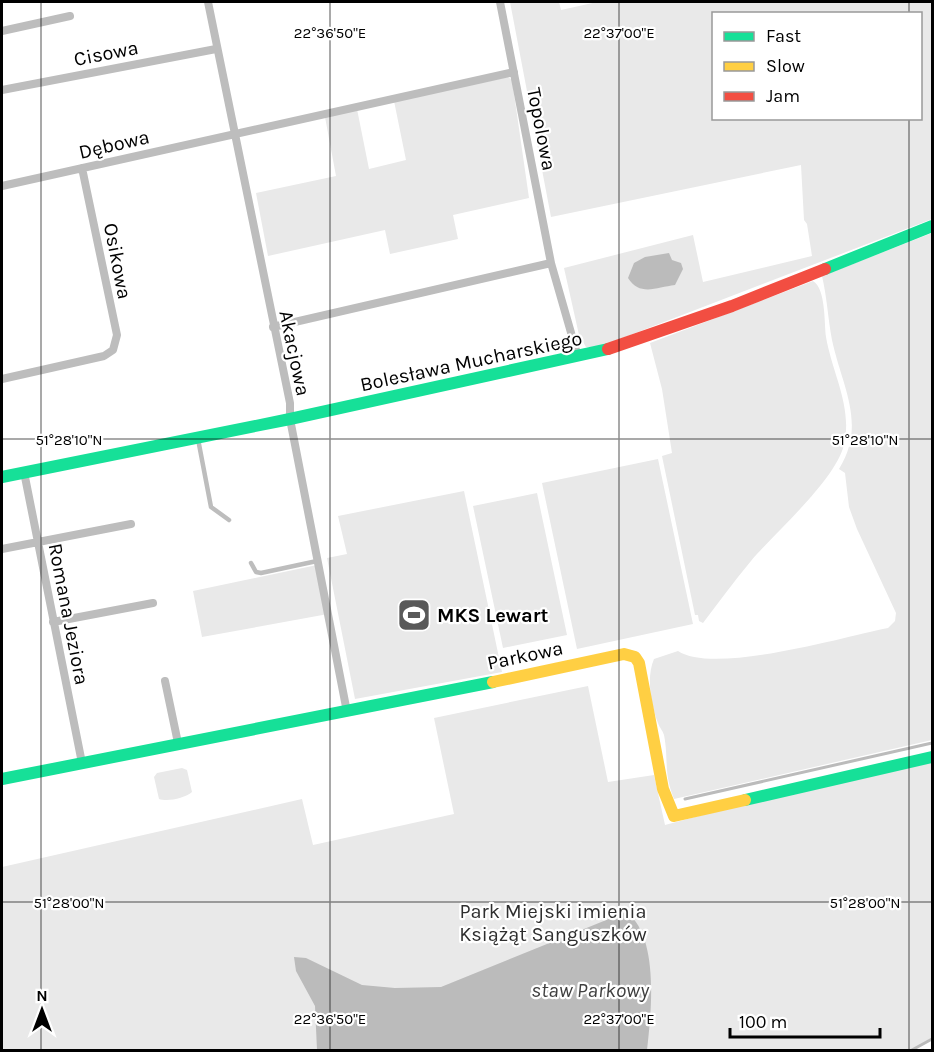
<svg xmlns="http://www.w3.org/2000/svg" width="934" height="1052" viewBox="0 0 934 1052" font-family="Karla,sans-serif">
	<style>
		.green { fill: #e9e9e9; fill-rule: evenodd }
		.water { fill: #bbb }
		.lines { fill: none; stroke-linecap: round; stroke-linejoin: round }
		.stream { stroke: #bbb; stroke-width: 3 }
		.lane { stroke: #bdbdbd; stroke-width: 4.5 }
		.street { stroke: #bdbdbd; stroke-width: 8 }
		.fast { stroke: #16e098; stroke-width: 12 }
		.slow { stroke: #ffcf43; stroke-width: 12 }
		.jam { stroke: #f24e42; stroke-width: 12 }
		.ticks { fill: none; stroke: #000; stroke-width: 1.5; stroke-opacity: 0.45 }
		.labels { text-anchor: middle; stroke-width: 4.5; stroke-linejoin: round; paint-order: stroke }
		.street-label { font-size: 20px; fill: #000; stroke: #fff }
		.poi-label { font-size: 20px; font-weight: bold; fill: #000; stroke: #fff; text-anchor: start }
		.park-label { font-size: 20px; fill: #2e2e2e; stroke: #fff }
		.water-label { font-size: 21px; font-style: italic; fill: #3f3f3f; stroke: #fff }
		.ticks-label { font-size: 15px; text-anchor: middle; fill: #000; stroke: #fff; stroke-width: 4.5; stroke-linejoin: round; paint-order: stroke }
	</style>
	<rect width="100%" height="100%" fill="#fff"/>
	<path class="green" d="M 510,2 L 559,2 L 561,10 L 597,2 L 932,2 L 932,219 L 612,342 L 596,347 L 586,347 L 579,335 L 564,268 L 693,235 L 703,282 L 812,256 L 807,224 L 804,220 L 801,165 L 551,217 ZM 714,14 L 920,14 L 920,118 L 714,118 Z
		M 508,77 L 512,80 L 529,198 L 453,215 L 458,239 L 390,254 L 385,230 L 268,256 L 256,193 L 336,176 L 325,117 L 357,109 L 369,169 L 406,160 L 394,101 Z
		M 932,233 L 932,740 L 674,799 C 663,771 669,761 664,735 C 663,731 659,727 658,723 C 651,705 646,677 654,659 L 678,651 C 714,675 843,637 888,628 L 895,621 L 896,613 L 857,529 L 849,507 L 845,473 L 839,469 C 867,424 842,387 832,340 C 828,319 827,297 822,276 Z
		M 813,281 C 826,289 824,322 826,337 C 832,372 851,404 845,440 C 840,477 775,532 751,561 C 734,581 719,602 703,623 L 699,621 L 698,615 L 695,615 L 662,456 L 672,453 L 662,389 L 650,343 Z
		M 658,459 L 693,624 L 577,649 L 542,483 Z
		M 464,491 L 502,672 L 355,699 L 327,558 L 347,554 L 338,516 Z
		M 537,493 L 567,635 L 503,648 L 473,506 Z
		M 317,565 L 328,614 L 202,637 L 193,591 Z
		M 588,686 L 608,782 L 654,775 L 665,825 L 763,799 L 932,762 L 932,1039 L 912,1050 L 2,1050 L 2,867 L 302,799 L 313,845 L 454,814 L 434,718 Z
		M 182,768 L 187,770 L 192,792 C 185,798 168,802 159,799 L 154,777 L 157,773 Z"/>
	<path class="water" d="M 669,253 L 672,260 L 681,263 L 683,269 L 675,285 C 657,287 640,297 628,278 L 634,263 L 645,257 Z
		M 626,912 C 660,936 651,1014 647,1050 L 317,1050 L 315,1006 L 296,971 L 294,957 L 306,958 L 362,985 L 395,988 L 441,987 Z"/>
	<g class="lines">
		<path class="stream" d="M 685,799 L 932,743
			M 912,1050 L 932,1039"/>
		<path class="lane" d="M 198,439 L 211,507 L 229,520
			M 251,563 L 256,572 L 261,573 L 317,561"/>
		<path class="street" d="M 208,2 L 290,403 L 290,419 L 347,712
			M 500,2 L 551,263 L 578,357
			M 2,31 L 70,16
			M 2,90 L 216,49
			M 2,186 L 514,72
			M 273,327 L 551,263
			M 2,379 L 104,356 L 113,350 L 117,335 L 82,168
			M 24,472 L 82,763
			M 2,549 L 131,524
			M 53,622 L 153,603
			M 165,681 L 178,743"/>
		<path class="fast" d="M 825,269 L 932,226
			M 2,477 L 290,419 L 608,349
			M 2,779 L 493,682
			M 745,800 L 932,757"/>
		<path class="slow" d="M 493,682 L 624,654 L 635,657 L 639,663 L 663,789 L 674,816 L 745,800"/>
		<path class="jam" d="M 608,349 L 732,306 L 825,269"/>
	</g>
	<path class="ticks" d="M 41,2 L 41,1050M 330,2 L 330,1050M 619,2 L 619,1050M 909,2 L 909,14M 909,118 L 909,1050M 2,439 L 932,439M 2,902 L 932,902"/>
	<defs>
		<g id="stadium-square" transform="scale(1.725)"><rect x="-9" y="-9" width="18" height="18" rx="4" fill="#595959" stroke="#fff"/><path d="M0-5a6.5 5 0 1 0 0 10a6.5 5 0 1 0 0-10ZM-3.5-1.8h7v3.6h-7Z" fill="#fff"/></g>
	</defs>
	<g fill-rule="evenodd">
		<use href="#stadium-square" x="414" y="615"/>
	</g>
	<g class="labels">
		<g class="street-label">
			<text transform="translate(106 53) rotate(-11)" y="7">Cisowa</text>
			<text transform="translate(542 129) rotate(79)" y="7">Topolowa</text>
			<text transform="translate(114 144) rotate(-13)" y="7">Dębowa</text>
			<text transform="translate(118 261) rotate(79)" y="7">Osikowa</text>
			<text transform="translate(295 353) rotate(78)" y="7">Akacjowa</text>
			<text transform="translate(471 361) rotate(-12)" y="7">Bolesława Mucharskiego</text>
			<text transform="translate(69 614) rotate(79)" y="7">Romana Jeziora</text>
			<text transform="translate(525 655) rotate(-12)" y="7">Parkowa</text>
		</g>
		<g class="poi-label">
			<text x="437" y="622">MKS Lewart</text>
		</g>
		<g class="park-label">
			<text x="553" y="918">Park Miejski imienia<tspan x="553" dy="23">Książąt Sanguszków</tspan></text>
		</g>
		<g class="water-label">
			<text x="590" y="997">staw Parkowy</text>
		</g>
	</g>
	<g class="ticks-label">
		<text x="330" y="38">22°36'50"E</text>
		<text x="619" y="38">22°37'00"E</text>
		<text x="69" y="445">51°28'10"N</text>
		<text x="865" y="445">51°28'10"N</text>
		<text x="69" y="908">51°28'00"N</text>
		<text x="865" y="908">51°28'00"N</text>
		<text x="330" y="1024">22°36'50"E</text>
		<text x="619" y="1024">22°37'00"E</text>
	</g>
	<rect width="934" height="1052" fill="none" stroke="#000000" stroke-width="6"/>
	<rect x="712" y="12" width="210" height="108" fill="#ffffff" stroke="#999999" stroke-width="1.5"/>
	<rect x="724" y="32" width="30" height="9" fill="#16e098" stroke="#999999" stroke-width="1.5"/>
	<text x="766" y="42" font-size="18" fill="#000000">Fast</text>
	<rect x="724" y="62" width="30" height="9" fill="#ffcf43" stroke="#999999" stroke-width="1.5"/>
	<text x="766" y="72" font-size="18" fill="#000000">Slow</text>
	<rect x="724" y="92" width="30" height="9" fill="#f24e42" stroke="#999999" stroke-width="1.5"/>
	<text x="766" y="102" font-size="18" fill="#000000">Jam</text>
	<g transform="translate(42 1010)" stroke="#ffffff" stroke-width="4.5" paint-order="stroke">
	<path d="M0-4.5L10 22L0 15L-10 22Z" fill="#000000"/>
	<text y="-9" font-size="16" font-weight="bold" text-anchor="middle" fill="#000000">N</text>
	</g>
	<path d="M730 1028v9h150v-9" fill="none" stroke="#000000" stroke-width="3"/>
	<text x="739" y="1028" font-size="18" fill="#000000" stroke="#ffffff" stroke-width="4.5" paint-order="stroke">100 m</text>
</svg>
